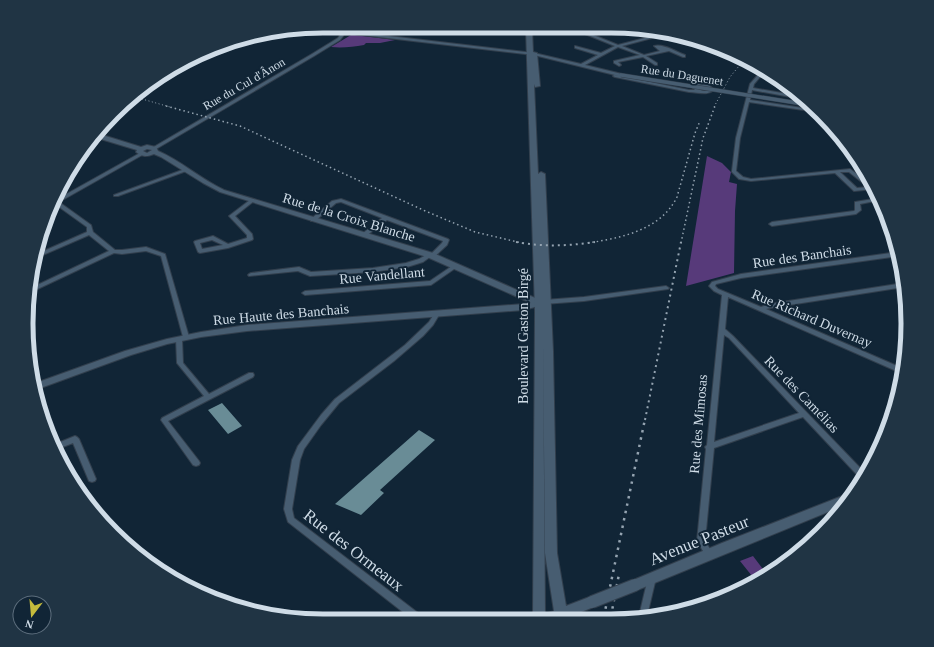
<svg xmlns="http://www.w3.org/2000/svg" width="934" height="647" viewBox="0 0 934 647" font-family="Georgia,serif">
	<style>
		.green { fill: #573a7a }
		.building { fill: #698c96 }
		.lines { fill: none; stroke-linecap: round; stroke-linejoin: round }
		.minor-casing { stroke: #323f4d; stroke-width: 2 }
		.tertiary-casing { stroke: #323f4d; stroke-width: 2 }
		.secondary-casing { stroke: #323f4d; stroke-width: 2 }
		.minor { fill: #475d71; fill-rule: evenodd }
		.tertiary { fill: #475d71; fill-rule: evenodd }
		.secondary { fill: #475d71; fill-rule: evenodd }
		.rail-far3 { stroke: #95a4b1; stroke-width: 1; stroke-dasharray: 1 2.5; stroke-linecap: butt }
		.rail-far2 { stroke: #95a4b1; stroke-width: 1.5; stroke-dasharray: 1.5 3; stroke-linecap: butt }
		.rail-far1 { stroke: #95a4b1; stroke-width: 2; stroke-dasharray: 2 4; stroke-linecap: butt }
		.rail { stroke: #95a4b1; stroke-width: 2.5; stroke-dasharray: 2.5 5; stroke-linecap: butt }
		.minor-bridge-casing { stroke: #323f4d; stroke-width: 4.5; stroke-linecap: butt }
		.secondary-bridge-casing { stroke: #323f4d; stroke-width: 14; stroke-linecap: butt }
		.minor-bridge { stroke: #475d71; stroke-width: 3.5 }
		.secondary-bridge { stroke: #475d71; stroke-width: 12 }
		.labels { text-anchor: middle; stroke-width: 4; stroke-linejoin: round; paint-order: stroke }
		.far-street-label { font-size: 12px; fill: #cfdce7; stroke: #112536 }
		.street-label { font-size: 14px; fill: #cfdce7; stroke: #112536 }
		.near-street-label { font-size: 17px; fill: #cfdce7; stroke: #112536 }
		.rim { fill: none; stroke: #cfdce7; stroke-width: 5 }
	</style>
	<rect width="100%" height="100%" fill="#112536"/>
	<path class="green" d="M 351,35 L 355,35 L 395,40 L 380,43 L 366,43 L 364,45 C 353,47 342,48 331,47 Z
		M 707,156 L 722,163 L 731,172 L 729,182 L 737,184 L 735,211 L 734,273 L 686,286 Z
		M 753,556 L 766,573 L 756,581 L 740,561 Z"/>
	<path class="building" d="M 222,403 L 242,426 L 228,434 L 208,410 Z
		M 419,430 L 435,440 L 380,490 L 384,493 L 361,515 L 335,504 Z"/>
	<g class="lines">
		<g class="minor-casing">
			<path id="minor" d="M 365,27 L 370,27 L 356,31 L 355,32 L 534,53 L 581,64 L 598,55 L 575,48 L 575,46 L 601,53 L 615,46 L 575,30 L 581,30 L 618,45 L 668,32 L 671,33 L 622,46 L 644,55 L 660,51 L 654,46 C 662,43 677,52 685,55 L 685,57 L 683,57 L 669,51 L 646,56 L 657,63 L 657,65 L 655,65 L 643,57 L 618,62 L 621,65 L 619,66 L 614,63 L 614,61 L 640,55 L 618,47 L 585,65 L 622,74 L 623,75 L 621,76 L 689,90 L 695,90 L 693,88 L 696,84 L 697,84 L 709,85 L 714,90 C 707,96 698,92 689,92 L 615,77 L 613,76 L 614,75 L 619,76 L 534,55 L 353,34 L 344,35 L 340,40 L 314,56 L 156,149 L 152,149 L 152,148 L 312,54 L 338,38 L 340,35 L 335,32 L 306,28 L 312,28 L 336,30 L 343,28 L 353,29 ZM 343,30 L 352,31 L 342,33 L 339,31 ZM 698,86 L 707,87 L 710,90 C 705,92 701,91 697,88 Z
				M 763,69 L 765,71 L 754,84 L 753,88 L 799,96 L 802,99 L 752,90 L 750,100 L 816,110 L 819,112 L 817,112 L 749,102 L 740,138 L 736,171 L 743,177 L 751,179 L 850,169 L 873,186 L 874,189 L 854,191 L 835,173 L 751,181 L 739,179 L 732,172 L 732,171 L 736,138 L 750,84 ZM 840,172 L 849,172 L 868,187 L 857,188 Z
				M 140,153 L 144,153 L 144,154 L 59,202 L 91,225 L 93,232 L 115,250 L 122,250 L 146,247 L 165,254 L 189,337 L 186,339 L 183,337 L 161,256 L 146,251 L 122,254 L 114,253 L 29,293 L 29,289 L 109,251 L 89,235 L 36,258 L 37,254 L 87,232 L 87,227 L 55,204 L 52,204 L 54,201 Z
				M 185,169 L 189,169 L 189,170 L 118,196 L 114,196 L 114,195 Z
				M 879,198 L 880,200 L 860,204 L 861,210 L 856,214 L 772,226 L 769,224 L 772,222 L 854,211 L 855,210 L 855,202 Z
				M 341,199 L 448,239 L 449,240 L 447,245 L 434,257 L 430,257 L 423,262 L 407,267 L 373,272 L 310,276 L 298,271 L 249,276 L 248,275 L 249,274 L 251,273 L 299,267 L 311,272 L 373,268 L 406,263 L 419,259 L 428,254 L 431,254 L 442,243 L 443,241 L 387,220 L 366,236 L 362,236 L 361,235 L 362,234 L 382,218 L 341,202 L 336,203 L 315,221 L 311,221 L 311,219 L 332,201 Z
				M 250,200 L 252,200 L 254,201 L 235,216 L 252,234 L 253,239 L 252,240 L 228,248 L 200,253 L 198,252 L 194,242 L 195,241 L 213,236 L 228,244 L 247,238 L 247,235 L 229,216 ZM 212,240 L 223,245 L 202,249 L 200,243 Z
				M 898,252 L 899,256 L 741,278 L 716,284 L 715,286 L 718,289 L 761,307 L 769,304 L 904,283 L 904,287 L 770,308 L 766,309 L 904,369 L 903,373 L 901,373 L 728,297 L 725,329 L 733,336 L 866,474 L 863,480 L 861,479 L 803,417 L 714,448 L 705,541 L 713,554 L 712,556 L 709,558 L 706,556 L 697,541 L 706,449 L 705,447 L 707,445 L 722,295 L 714,291 L 709,286 L 712,282 L 741,274 ZM 724,335 L 729,338 L 799,413 L 714,442 Z
				M 455,264 L 457,265 L 458,266 L 457,267 L 431,285 L 305,295 L 302,293 L 305,291 L 430,281 Z
				M 666,286 L 669,288 L 668,289 L 584,301 L 544,304 L 541,302 L 544,300 L 584,297 Z
				M 436,313 L 439,315 L 433,325 L 423,336 L 394,361 L 339,403 L 321,425 L 304,449 L 300,460 L 292,509 L 294,518 L 422,616 L 423,619 L 413,620 L 288,522 L 284,509 L 292,460 L 298,446 L 321,415 L 335,399 L 405,345 L 429,322 L 434,314 Z
				M 179,337 L 182,339 L 183,363 L 209,394 L 249,373 L 253,373 L 254,375 L 253,377 L 168,421 L 199,461 L 200,463 L 199,465 L 196,466 L 193,465 L 161,420 L 162,418 L 204,396 L 177,363 L 176,339 Z
				M 75,436 L 77,437 L 79,439 L 96,479 L 95,481 L 92,482 L 89,481 L 73,443 L 55,450 L 53,445 Z
				M 652,574 L 655,575 L 656,578 L 647,616 L 639,616 L 648,578 L 649,575 Z"/>
		</g>
		<g class="tertiary-casing">
			<path id="tertiary" d="M 96,133 L 141,147 L 147,145 L 156,147 L 158,151 C 181,161 201,179 224,190 L 433,253 L 542,301 L 543,303 L 542,305 L 524,310 L 247,331 L 201,337 L 167,344 L 131,355 L 35,390 L 33,384 L 125,351 L 167,339 L 201,332 L 247,325 L 524,304 L 531,303 L 427,257 L 220,192 L 203,183 L 161,157 L 154,154 C 147,157 142,157 136,152 L 137,150 L 94,137 ZM 147,149 L 152,150 L 147,153 L 143,151 Z"/>
		</g>
		<g class="secondary-casing">
			<path id="secondary" d="M 526,29 L 532,29 L 533,52 L 537,53 L 540,86 L 535,87 L 534,84 L 538,174 L 541,172 L 545,174 L 553,351 L 557,553 L 566,606 L 592,596 L 596,598 L 598,602 L 596,606 L 569,617 L 547,617 L 548,613 L 554,611 L 545,553 L 543,338 L 545,617 L 533,617 L 535,311 Z
				M 850,493 L 853,494 L 845,505 L 635,591 L 631,589 L 629,585 L 631,581 L 722,543 Z"/>
		</g>
		<use href="#minor" class="minor"/>
		<use href="#tertiary" class="tertiary"/>
		<use href="#secondary" class="secondary"/>
		<path class="rail-far3" d="M 135,97 L 170,107
			M 714,107 L 730,77 L 744,60"/>
		<path class="rail-far2" d="M 166,106 L 240,126 L 423,210 L 475,232 L 522,243
			M 588,243 C 621,238 661,230 677,197 L 695,133 L 700,121
			M 681,243 L 703,138 L 715,106"/>
		<path class="rail-far1" d="M 516,242 C 543,247 568,246 595,242
			M 645,420 L 681,242"/>
		<path class="rail" d="M 604,616 L 645,419
			M 611,616 L 619,574"/>
		<g class="minor-bridge-casing">
			<path id="minor-bridge" d="M 621,75 L 810,105"/>
		</g>
		<g class="secondary-bridge-casing">
			<path id="secondary-bridge" d="M 592,602 L 635,585"/>
		</g>
		<use href="#minor-bridge" class="minor-bridge"/>
		<use href="#secondary-bridge" class="secondary-bridge"/>
	</g>
	<g class="labels">
		<g class="far-street-label">
			<text transform="translate(682 75) rotate(9)" y="4">Rue du Daguenet</text>
			<text transform="translate(244 84) rotate(-30)" y="4">Rue du Cul d'Ânon</text>
		</g>
		<g class="street-label">
			<text transform="translate(349 217) rotate(17)" y="5">Rue de la Croix Blanche</text>
			<text transform="translate(802 256) rotate(-8)" y="5">Rue des Banchais</text>
			<text transform="translate(382 275) rotate(-5)" y="5">Rue Vandellant</text>
			<text transform="translate(281 314) rotate(-5)" y="5">Rue Haute des Banchais</text>
			<text transform="translate(812 318) rotate(23)" y="5">Rue Richard Duvernay</text>
			<text transform="translate(523 336) rotate(-90)" y="5">Boulevard Gaston Birgé</text>
			<text transform="translate(802 394) rotate(46)" y="5">Rue des Camélias</text>
			<text transform="translate(698 424) rotate(-85)" y="5">Rue des Mimosas</text>
		</g>
		<g class="near-street-label">
			<text transform="translate(699 540) rotate(-22)" y="6">Avenue Pasteur</text>
			<text transform="translate(354 550) rotate(38)" y="6">Rue des Ormeaux</text>
		</g>
	</g>
	<path d="M0 0H934V647H0ZM323 33H611A290 290 0 0 1 901 323V324A290 290 0 0 1 611 614H323A290 290 0 0 1 33 324V323A290 290 0 0 1 323 33Z" fill="#203444" fill-rule="evenodd"/>
	<path class="rim" d="M323 33H611A290 290 0 0 1 901 323V324A290 290 0 0 1 611 614H323A290 290 0 0 1 33 324V323A290 290 0 0 1 323 33Z"/>
	<g transform="translate(32 615) rotate(196)"><circle r="19" fill="#112536" stroke="#5d6e7d"/>
	<path d="M0-3L7 15L0 10L-7 15Z" fill="#c6bc3c"/>
	<text y="-6" font-size="11" font-weight="bold" text-anchor="middle" fill="#cfdce7">N</text>
	</g>
</svg>
